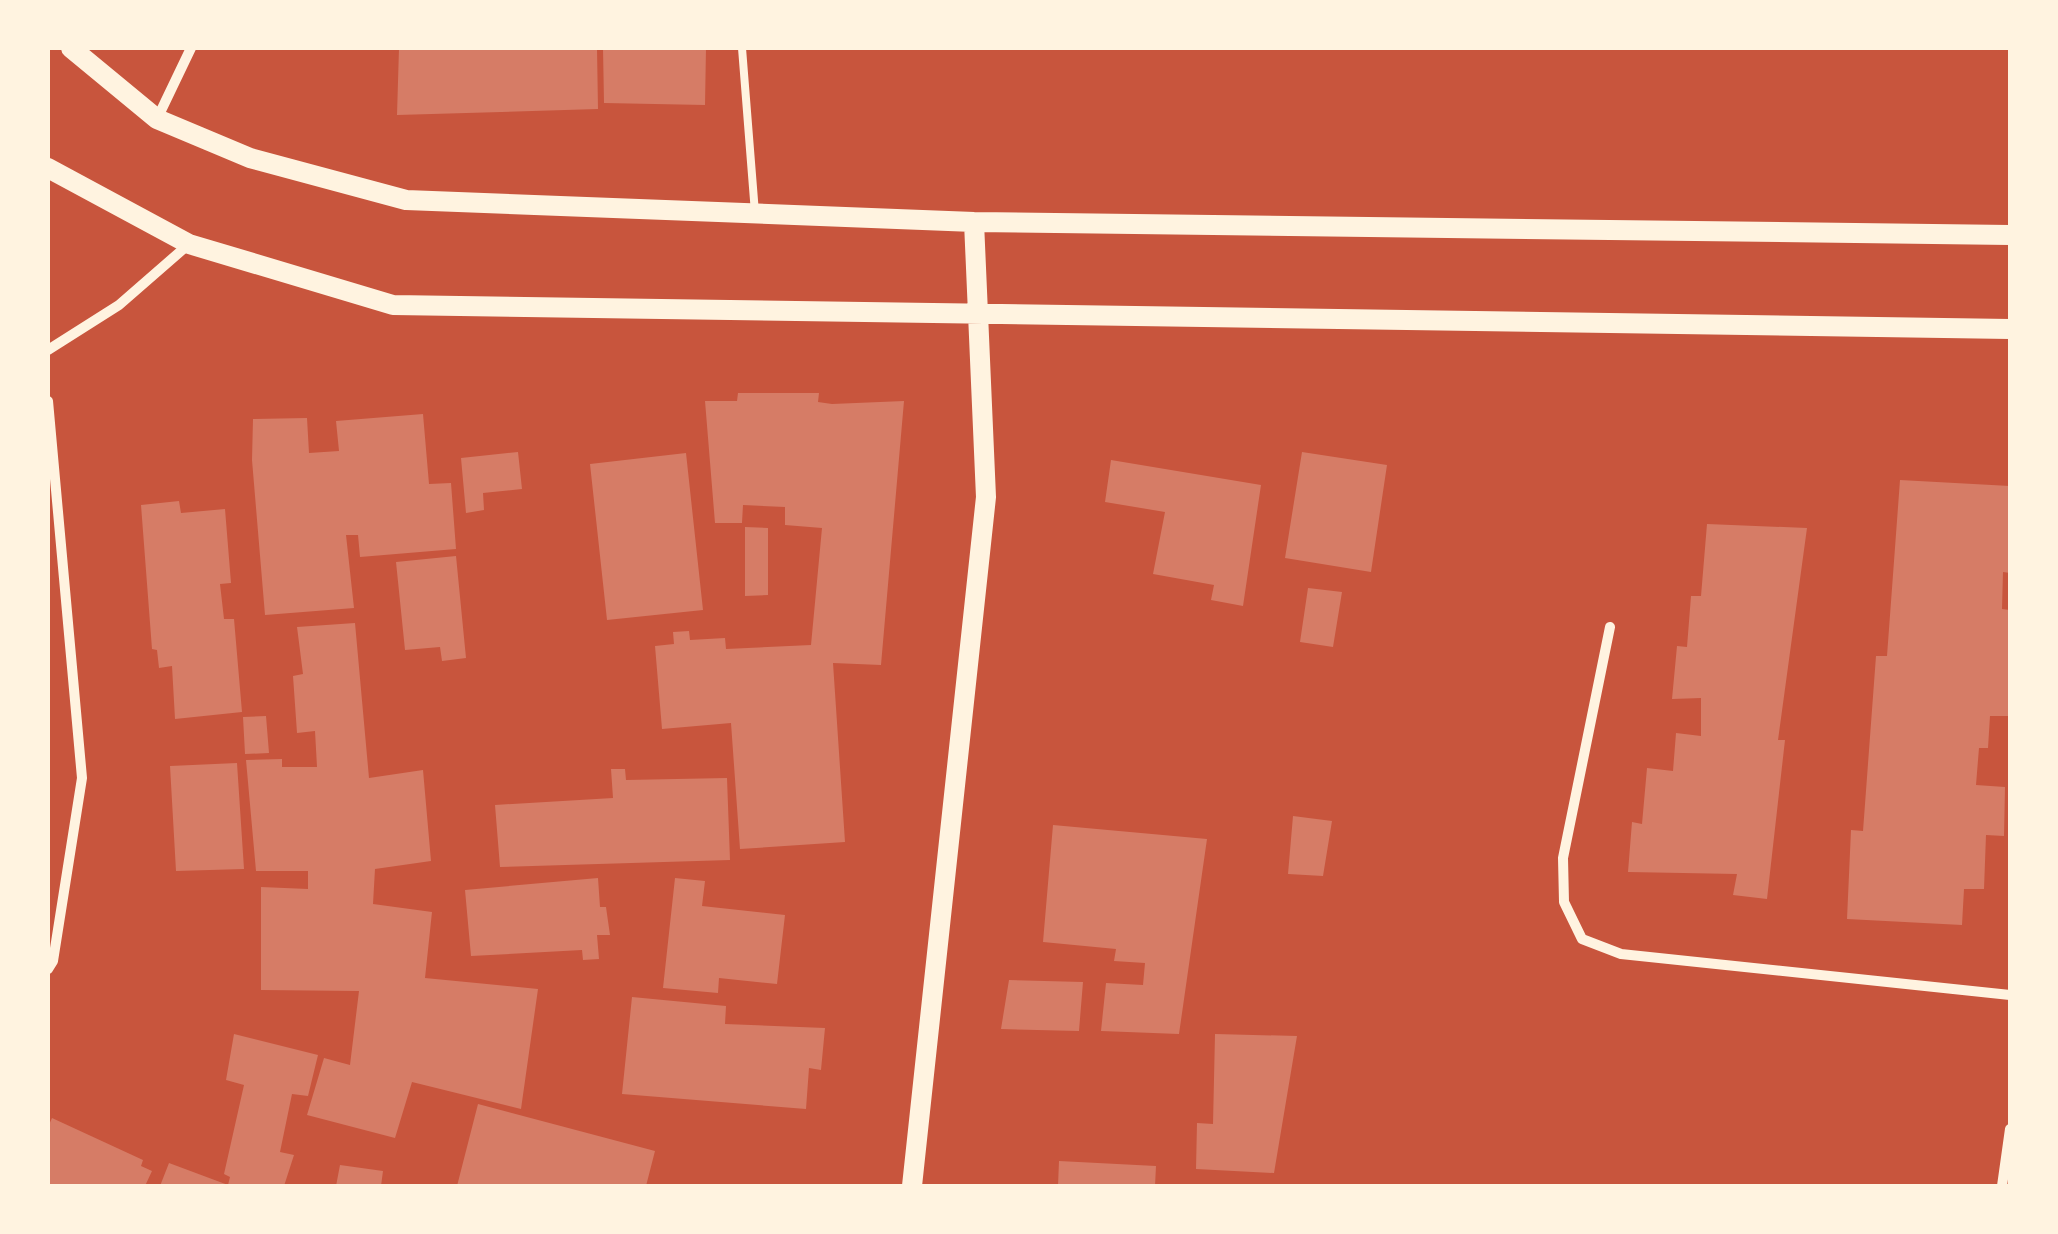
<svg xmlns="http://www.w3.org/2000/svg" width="2058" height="1234" viewBox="0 0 2058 1234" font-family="'PT Sans',sans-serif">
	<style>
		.building { fill: #d67c66 }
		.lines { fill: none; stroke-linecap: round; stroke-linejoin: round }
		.service { stroke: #fff3e0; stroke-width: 8 }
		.minor { stroke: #fff3e0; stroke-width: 10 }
		.secondary { stroke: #fff3e0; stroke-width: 20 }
	</style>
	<rect width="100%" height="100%" fill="#c8553d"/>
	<path class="building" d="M 399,48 L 597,48 L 598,109 L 397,115 Z
		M 603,48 L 706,48 L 705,105 L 604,103 Z
		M 738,393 L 819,393 L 818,402 L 832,404 L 904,401 L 881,665 L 833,663 L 845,842 L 740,849 L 731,723 L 662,729 L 655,646 L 674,644 L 673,632 L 689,631 L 690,640 L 725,638 L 726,649 L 811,645 L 822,528 L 785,525 L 785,507 L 743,505 L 742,523 L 715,523 L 705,401 L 737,401 Z
		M 423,414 L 429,484 L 451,483 L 456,549 L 360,557 L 358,535 L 346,535 L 354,608 L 265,615 L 252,460 L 253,419 L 307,418 L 309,453 L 339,451 L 336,421 Z
		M 518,452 L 522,489 L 483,493 L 484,510 L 466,513 L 461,458 Z
		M 1302,452 L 1387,465 L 1371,572 L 1285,558 Z
		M 686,453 L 703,610 L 607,620 L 590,464 Z
		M 1111,460 L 1261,485 L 1243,606 L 1211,600 L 1214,585 L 1153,574 L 1165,512 L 1105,502 Z
		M 1900,480 L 2010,486 L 2010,573 L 2003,572 L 2002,609 L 2010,610 L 2010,716 L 1990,716 L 1988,748 L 1979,748 L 1976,785 L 2005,787 L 2004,836 L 1986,835 L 1984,889 L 1964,889 L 1962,925 L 1847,919 L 1851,830 L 1863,831 L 1876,656 L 1887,656 Z
		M 179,501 L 181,513 L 225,509 L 231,583 L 220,584 L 224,619 L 234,619 L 242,712 L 175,719 L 172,666 L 159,668 L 157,650 L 152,649 L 141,505 Z
		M 1707,524 L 1807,528 L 1778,740 L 1785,740 L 1767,899 L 1733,895 L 1737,874 L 1628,872 L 1632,822 L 1642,824 L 1647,768 L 1673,771 L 1676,733 L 1701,736 L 1701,698 L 1672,699 L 1677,646 L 1687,647 L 1691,596 L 1701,596 Z
		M 745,527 L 768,528 L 768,595 L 745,596 Z
		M 456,556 L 466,658 L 442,661 L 440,647 L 405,650 L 396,562 Z
		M 1308,588 L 1342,592 L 1333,647 L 1300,642 Z
		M 355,623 L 369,778 L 423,770 L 431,861 L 375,869 L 373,904 L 432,912 L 425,978 L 538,989 L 521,1109 L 412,1082 L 395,1138 L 307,1115 L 324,1058 L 350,1065 L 359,991 L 261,990 L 261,887 L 308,889 L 308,871 L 256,871 L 246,760 L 282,759 L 282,767 L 317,767 L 315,731 L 297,733 L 293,676 L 303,674 L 297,627 Z
		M 266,716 L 269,753 L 245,754 L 243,717 Z
		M 237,763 L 244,869 L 176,871 L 170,766 Z
		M 611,769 L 625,769 L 626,780 L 727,778 L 730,860 L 500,867 L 495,805 L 613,798 Z
		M 1293,816 L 1332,821 L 1323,876 L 1288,874 Z
		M 1053,825 L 1207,839 L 1179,1034 L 1101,1031 L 1106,983 L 1143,985 L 1145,963 L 1114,961 L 1116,949 L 1043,942 Z
		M 598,878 L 600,907 L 606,907 L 610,935 L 597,935 L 599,959 L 583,960 L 582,950 L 471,956 L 465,890 Z
		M 675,878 L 705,881 L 702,906 L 785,915 L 777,984 L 719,978 L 718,993 L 663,988 Z
		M 1009,980 L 1083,982 L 1079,1031 L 1001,1029 Z
		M 632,997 L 726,1006 L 725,1024 L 825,1028 L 821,1070 L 809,1068 L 806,1109 L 622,1094 Z
		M 234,1034 L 318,1055 L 308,1096 L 292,1094 L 280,1152 L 294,1155 L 284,1186 L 160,1186 L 169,1163 L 228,1185 L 230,1177 L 224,1174 L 244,1085 L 226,1080 Z
		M 1215,1034 L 1297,1036 L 1274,1173 L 1196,1169 L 1197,1123 L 1213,1124 Z
		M 478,1104 L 655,1151 L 646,1186 L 457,1186 Z
		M 52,1118 L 143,1160 L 141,1166 L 152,1171 L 145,1186 L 48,1186 L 48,1127 Z
		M 1059,1161 L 1156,1166 L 1155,1186 L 1058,1186 Z
		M 340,1165 L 383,1171 L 381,1186 L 336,1186 Z"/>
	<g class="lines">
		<path class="service" d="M 742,48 L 755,213"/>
		<path class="minor" d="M 157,119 L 191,48
			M 48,350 L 119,305 L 189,244
			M 48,401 L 82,778 L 53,961 L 48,969
			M 1610,627 L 1563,858 L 1564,902 L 1582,939 L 1621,954 L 2010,995
			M 2002,1186 L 2010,1129"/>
		<path class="secondary" d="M 71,48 L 157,119 L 250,158 L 406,200 L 974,222 L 2010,235
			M 48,168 L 189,244 L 393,305 L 2010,329
			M 912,1186 L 986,497 L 974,222"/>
	</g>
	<rect width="2058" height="1234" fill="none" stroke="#fff3e0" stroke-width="100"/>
</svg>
